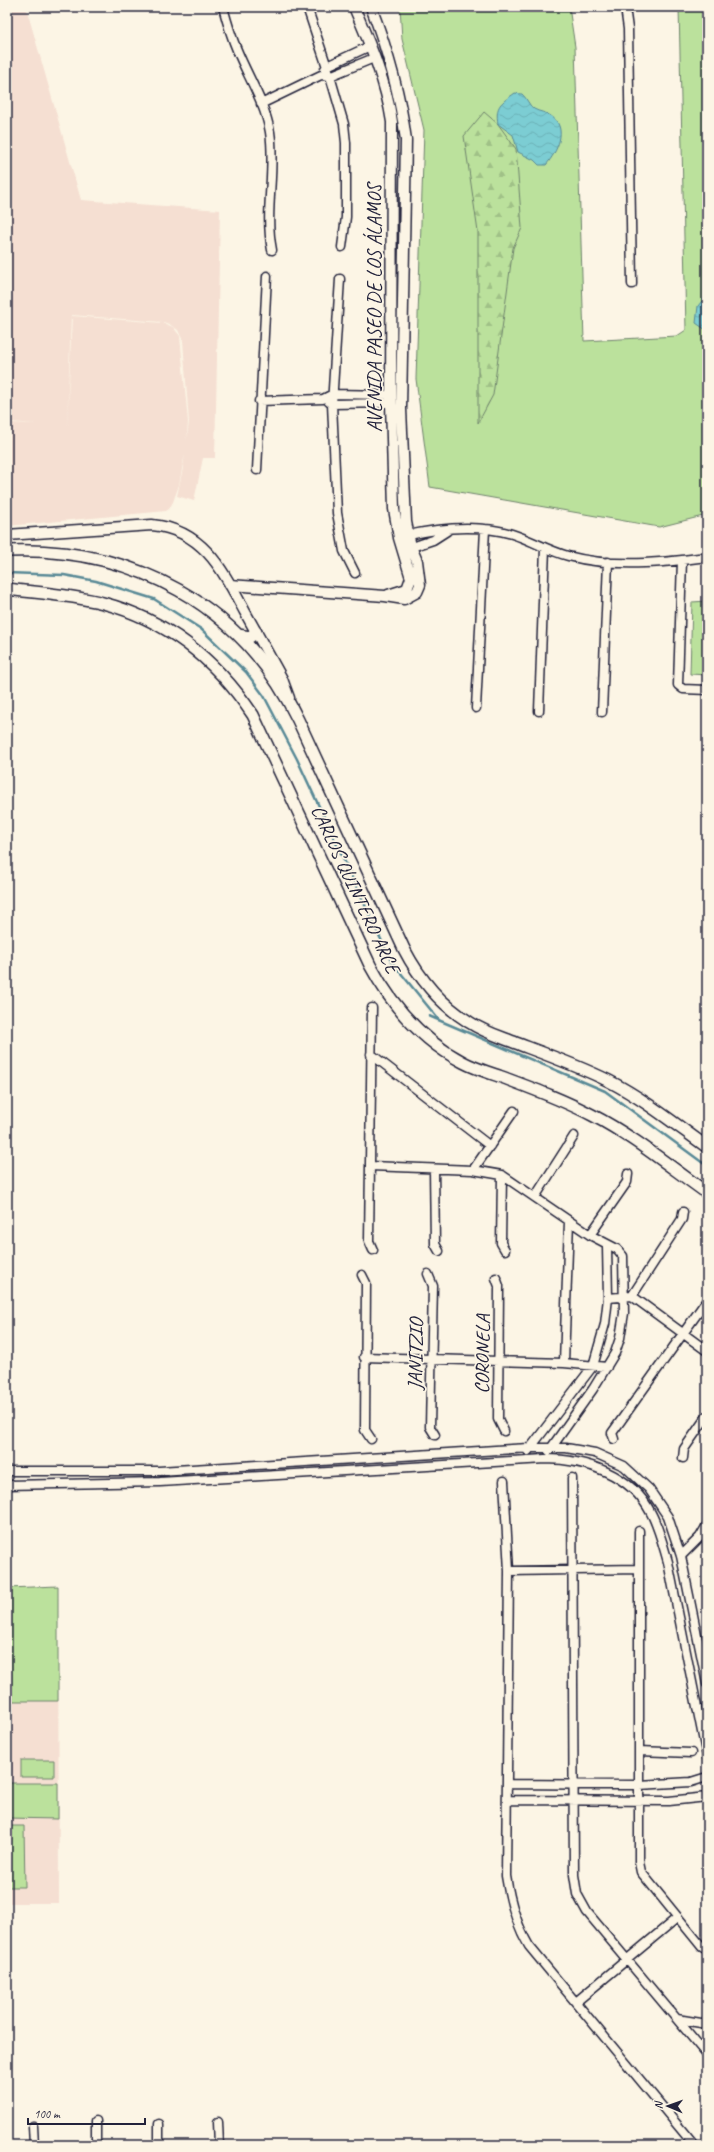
<svg xmlns="http://www.w3.org/2000/svg" width="714" height="2152" viewBox="0 0 714 2152" font-family="Caveat,sans-serif">
	<style>
		.built { fill: #f5dfd2 }
		.green { fill: #bbe19c; stroke: #6e826c }
		.forest { fill: url(#forest-firs); stroke: #6e826c }
		.water { fill: url(#water-waves); stroke: #588996 }
		.lines { fill: none; stroke-linecap: round; stroke-linejoin: round }
		.stream { stroke: #588996; stroke-width: 2.5 }
		.minor-casing { stroke: #22223b; stroke-width: 11 }
		.tertiary-casing { stroke: #22223b; stroke-width: 13 }
		.secondary-casing { stroke: #22223b; stroke-width: 14 }
		.minor { stroke: #fcf5e5; stroke-width: 8 }
		.tertiary { stroke: #fcf5e5; stroke-width: 10 }
		.secondary { stroke: #fcf5e5; stroke-width: 11 }
		.labels { text-anchor: middle; stroke-width: 3.5; stroke-linejoin: round; paint-order: stroke }
		.street-label { font-size: 20px; fill: #22223b; stroke: #fcf5e5 }
	</style>
	<defs>
		<pattern id="forest-firs" width="22" height="20" patternUnits="userSpaceOnUse"><rect width="22" height="20" fill="#bbe19c"/><path d="M5 1l3.5 6h-7zM16 11l3.5 6h-7z" fill="#a0c187"/></pattern>
		<pattern id="water-waves" width="16" height="10" patternUnits="userSpaceOnUse"><rect width="16" height="10" fill="#7ccdd3"/><path d="M0 5q4-4 8 0t8 0" fill="none" stroke="#6bb0b6"/></pattern>
	</defs>
	<rect width="100%" height="100%" fill="#fcf5e5"/>
	<filter id="ink" filterUnits="userSpaceOnUse"><feTurbulence type="fractalNoise" baseFrequency=".025" numOctaves="2"/><feDisplacementMap in="SourceGraphic" scale="8" xChannelSelector="R" yChannelSelector="G"/><feConvolveMatrix kernelMatrix="1 2 1 2 8 2 1 2 1" color-interpolation-filters="sRGB"/></filter>
	<g filter="url(#ink)">
		<path class="built" d="M 7,7 L 26,7 L 81,200 L 220,210 L 215,458 L 203,458 L 194,501 L 177,496 L 183,468 L 189,422 L 183,341 L 178,330 L 169,324 L 163,322 L 71,315 L 67,427 L 72,316 L 163,323 L 173,327 L 180,336 L 188,422 L 186,448 L 179,485 L 173,502 L 169,509 L 166,511 L 7,526 L 7,449 L 9,448 L 10,423 L 36,424 L 10,422 L 7,448 Z
			M 58,1586 L 59,1903 L 7,1903 L 7,1588 Z"/>
		<path class="green" d="M 400,7 L 569,7 L 575,47 L 584,341 L 677,336 L 686,330 L 679,7 L 707,7 L 707,515 L 659,527 L 430,487 L 416,379 L 424,130 L 402,39 Z
			M 707,601 L 707,675 L 690,674 L 692,602 Z
			M 58,1586 L 58,1701 L 7,1701 L 7,1588 Z
			M 21,1760 L 54,1760 L 54,1777 L 21,1777 Z
			M 7,1783 L 58,1783 L 58,1819 L 7,1818 Z
			M 7,1826 L 24,1826 L 25,1887 L 7,1887 Z"/>
		<path class="forest" d="M 484,112 L 498,124 L 516,149 L 522,228 L 513,248 L 493,395 L 478,423 L 478,232 L 464,136 Z"/>
		<path class="water" d="M 515,93 L 522,94 C 527,98 529,106 534,109 C 539,112 546,112 551,116 C 569,128 557,152 546,165 L 539,165 L 534,160 L 518,152 L 513,135 L 498,124 C 495,105 501,103 515,93 Z
			M 705,297 L 707,297 L 706,330 L 696,323 L 698,306 Z"/>
		<g class="lines">
			<path class="stream" d="M 7,573 L 64,575 L 96,581 L 154,599 L 201,629 L 246,672 L 264,696 L 297,759 L 391,961 L 439,1020
				M 429,1016 L 605,1091 L 707,1166"/>
			<g class="minor-casing">
				<path id="minor" d="M 223,7 C 227,22 231,36 237,50 C 248,77 265,103 270,132 C 276,171 264,210 272,250
					M 307,7 L 330,76 L 344,124 L 346,143 L 346,217 L 342,247
					M 625,7 L 628,29 L 632,284
					M 325,69 L 327,66 L 370,46
					M 261,104 L 321,75 L 330,76 L 374,58
					M 340,279 L 332,404 L 337,513 L 344,551 L 355,573
					M 259,401 L 323,399 L 333,394 L 391,395
					M 329,402 L 332,404 L 391,403
					M 257,470 L 267,276
					M 404,536 C 438,528 478,524 512,534 C 531,540 549,551 568,556 C 613,568 662,563 707,557
					M 406,549 L 433,540 L 447,531
					M 682,560 L 678,685 L 683,689 L 707,690
					M 476,708 L 485,529
					M 539,711 L 545,548
					M 602,712 L 608,562
					M 372,1008 L 369,1241 L 373,1250
					M 371,1054 L 490,1146
					M 370,1166 L 473,1170 L 502,1175 L 590,1235 L 617,1249 L 623,1256 L 624,1313 L 620,1338 L 615,1353 L 593,1389 L 549,1451
					M 434,1169 L 435,1244 L 439,1251
					M 473,1170 L 514,1111
					M 502,1175 L 501,1243 L 505,1250
					M 535,1197 L 574,1136
					M 590,1235 L 627,1182 L 628,1174
					M 428,1274 L 433,1286 L 430,1427 L 435,1435
					M 362,1275 L 366,1283 L 365,1430 L 371,1439
					M 496,1278 L 499,1286 L 498,1419 L 504,1431
					M 632,1296 L 682,1219 L 683,1212
					M 608,1298 L 632,1296 L 707,1351
					M 364,1357 L 564,1363 L 607,1367
					M 564,1363 L 569,1221
					M 614,1439 L 612,1433 L 707,1300
					M 528,1451 L 593,1366 L 605,1324 L 608,1298 L 607,1246
					M 683,1458 L 684,1449 L 707,1416
					M 7,1471 L 159,1471 L 529,1448 L 566,1448 L 595,1453 L 624,1466 L 649,1489 L 668,1517 L 681,1556 L 707,1684
					M 572,1478 L 574,1875 L 577,1894 L 587,1912 L 707,2055
					M 504,1481 L 509,1571 L 506,1876 C 510,1902 516,1924 529,1946 L 694,2145
					M 7,1485 L 160,1482 L 545,1459 C 585,1459 631,1474 651,1513 C 659,1528 663,1545 668,1562 L 707,1757
					M 639,1531 L 639,1862 L 641,1872 L 702,1947 L 707,1950
					M 681,1556 L 700,1537 L 707,1525
					M 509,1571 L 639,1569
					M 639,1751 L 691,1753
					M 507,1784 L 639,1785 L 691,1782 L 707,1777
					M 507,1800 L 669,1801 L 707,1797
					M 576,2002 L 678,1917
					M 677,2019 L 707,2024
					M 218,2122 L 219,2145
					M 159,2124 L 159,2145
					M 33,2126 L 34,2145
					M 96,2145 L 96,2121"/>
			</g>
			<g class="tertiary-casing">
				<path id="tertiary" d="M 354,7 C 370,44 386,82 392,122 L 391,403 L 394,509 L 399,538 L 411,578 L 407,589 L 388,595
					M 7,535 L 152,525 C 204,530 223,571 245,612 C 257,634 270,657 282,679 L 289,698
					M 230,585 L 385,596 L 404,599 L 417,592 L 420,585 L 417,561 L 411,547 L 406,522 L 401,409 L 406,140 C 400,94 388,51 371,7"/>
			</g>
			<g class="secondary-casing">
				<path id="secondary" d="M 7,551 C 133,546 242,604 298,720 L 404,949 C 419,978 440,1004 469,1022 C 484,1032 501,1037 516,1043 C 548,1055 579,1066 609,1081 C 644,1099 675,1124 707,1147
					M 7,589 C 39,593 72,595 103,603 C 167,620 217,661 253,715 L 370,965 C 392,1006 421,1040 463,1062 C 474,1068 487,1072 499,1076 C 531,1088 562,1099 592,1115 C 633,1136 669,1166 707,1193
					M 238,635 L 250,637 L 256,632"/>
			</g>
			<use href="#minor" class="minor"/>
			<use href="#tertiary" class="tertiary"/>
			<use href="#secondary" class="secondary"/>
		</g>
	</g>
	<g class="labels">
		<g class="street-label">
			<text transform="translate(374 308) rotate(-90)" y="7">AVENIDA PASEO DE LOS ÁLAMOS</text>
			<text transform="translate(356 889) rotate(65)" y="7">CARLOS QUINTERO ARCE</text>
			<text transform="translate(415 1354) rotate(-89)" y="7">JANITZIO</text>
			<text transform="translate(482 1354) rotate(-89)" y="7">CORONELA</text>
		</g>
	</g>
	<rect width="714" height="2152" fill="none" stroke="#fcf5e5" stroke-width="24"/>
	<rect x="12" y="12" width="690" height="2128" fill="none" stroke="#22223b" stroke-width="1.5" filter="url(#ink)"/>
	<g transform="translate(668 2106) rotate(272)" stroke="#fcf5e5" stroke-width="3" paint-order="stroke">
	<path d="M0-3L7 15L0 10L-7 15Z" fill="#22223b"/>
	<text y="-6" font-size="11" font-weight="bold" text-anchor="middle" fill="#22223b">N</text>
	</g>
	<path d="M28 2118v6h117v-6" fill="none" stroke="#22223b" stroke-width="2"/>
	<text x="34" y="2118" font-size="12" fill="#22223b" stroke="#fcf5e5" stroke-width="3" paint-order="stroke">100 m</text>
</svg>
